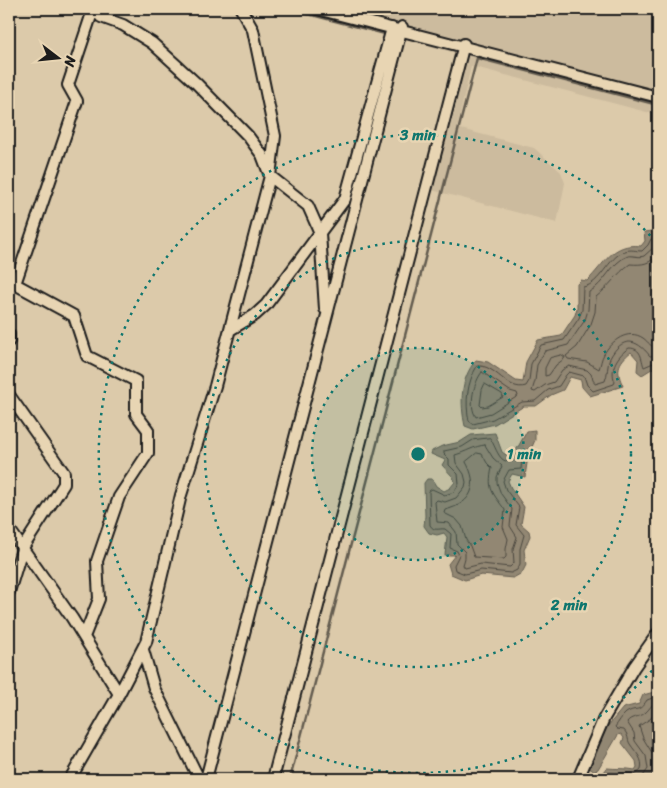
<svg xmlns="http://www.w3.org/2000/svg" width="667" height="788" viewBox="0 0 667 788" font-family="Sriracha,sans-serif">
	<style>
		.built { fill: #ccbb9e }
		.water { fill: #928773; stroke: #635c50 }
		.lines { fill: none; stroke-linecap: round; stroke-linejoin: round }
		.shore { stroke: #4b473f; stroke-width: 1 }
		.stream { stroke: #635c50; stroke-width: 2.5 }
		.minor-casing { stroke: #1c1c1c; stroke-width: 14 }
		.minor { stroke: #e8d5b3; stroke-width: 10 }
		.ring { fill: none; stroke: #0f766e; stroke-width: 2.5; stroke-dasharray: 2.5 5 }
		.centre { fill: #0f766e; stroke: #e8d5b3; stroke-width: 2.5 }
		.ring-label { font-size: 15px; text-anchor: middle; font-weight: bold; fill: #0f766e; stroke: #e8d5b3; stroke-width: 5; stroke-linejoin: round; paint-order: stroke }
	</style>
	<rect width="100%" height="100%" fill="#dccaaa"/>
	<filter id="ink" filterUnits="userSpaceOnUse"><feTurbulence type="fractalNoise" baseFrequency=".02" numOctaves="2"/><feDisplacementMap in="SourceGraphic" scale="10" xChannelSelector="R" yChannelSelector="G"/><feConvolveMatrix kernelMatrix="1 2 1 2 8 2 1 2 1" color-interpolation-filters="sRGB"/></filter>
	<g filter="url(#ink)">
		<path class="built" d="M 289,9 L 658,9 L 658,115 L 471,66 L 457,128 L 534,148 L 561,172 L 565,183 L 557,223 L 420,187 L 456,53 Z"/>
		<path class="water" d="M 652,231 L 657,236 L 658,244 L 658,365 L 642,375 L 637,371 L 638,360 L 631,352 C 617,363 616,371 623,386 L 590,396 L 582,387 L 581,380 L 570,377 L 563,390 L 551,395 L 536,406 L 524,406 L 495,424 L 473,429 L 465,426 C 460,403 460,379 476,360 L 488,362 L 516,381 L 523,382 L 526,362 L 538,340 L 561,336 L 575,315 L 577,308 L 577,284 L 581,280 L 587,281 C 605,264 612,242 641,246 L 645,241 L 644,232 Z
			M 535,430 L 535,440 L 528,456 L 525,477 L 512,474 L 508,481 L 511,488 L 524,507 L 521,524 L 529,531 L 530,536 L 524,550 L 526,565 L 522,573 L 513,578 L 481,575 L 465,580 L 451,574 L 448,564 L 455,555 L 445,555 L 447,537 L 444,533 L 437,535 L 429,533 L 424,526 L 425,516 L 424,483 L 427,479 L 432,479 L 436,486 L 444,491 L 450,488 L 455,482 L 453,477 L 442,465 L 445,460 L 431,454 L 432,451 L 442,446 L 460,442 L 471,435 L 495,433 L 502,452 L 509,457 L 514,454 L 527,431 Z
			M 658,691 L 658,779 L 599,779 L 607,768 C 616,769 626,768 635,770 L 637,767 L 636,761 L 622,743 L 624,738 L 621,734 L 618,735 L 598,769 L 594,771 L 589,768 L 607,727 L 623,708 L 639,704 L 643,695 Z"/>
		<g class="lines">
			<path class="shore" d="M 658,240 L 651,239 L 648,245 L 642,251 C 636,251 631,249 625,251 C 607,258 601,284 583,287 L 582,310 L 579,318 L 564,340 L 541,345 L 531,364 L 529,381 L 526,386 C 507,392 496,364 477,366 C 467,383 465,402 469,421 L 473,424 L 493,419 L 522,402 L 535,401 L 548,390 L 559,386 L 566,375 L 569,372 L 584,376 L 587,385 L 593,391 L 614,384 L 615,382 C 609,368 618,355 629,348 C 642,348 641,359 644,367 L 658,361
				M 658,247 L 654,247 L 644,256 C 639,258 633,255 628,256 C 611,262 605,284 589,292 L 588,310 L 585,320 L 568,345 L 545,351 L 537,365 L 535,381 L 532,391 L 535,392 L 545,385 L 554,382 L 562,370 L 569,366 L 587,370 L 591,374 L 595,384 L 605,381 C 608,374 607,365 610,358 C 622,336 636,338 650,356 L 658,355
				M 658,254 C 650,264 643,265 630,264 C 617,273 609,287 596,297 L 595,312 L 591,324 L 577,347 L 566,356 L 568,359 L 587,362 L 599,369 C 601,364 601,359 604,354 C 611,341 628,328 643,338 C 649,342 650,348 658,347
				M 562,355 L 565,357 L 564,359 L 556,365 L 549,375 L 545,376 L 545,368 L 550,358 Z
				M 482,372 L 510,391 L 517,393 L 518,396 L 491,413 L 476,417 C 468,405 474,382 482,372 Z
				M 485,384 L 502,394 L 503,397 L 488,406 L 482,407 L 480,405 L 482,390 Z
				M 490,438 C 498,450 500,471 519,456 L 522,458 L 521,469 L 509,470 L 503,481 L 506,490 L 519,507 L 516,525 L 524,535 L 520,549 L 520,564 L 517,570 L 511,573 L 481,570 L 465,574 L 455,570 L 454,565 L 459,555 L 457,551 L 450,548 L 451,534 L 445,529 C 439,528 434,532 430,525 L 429,491 L 432,489 L 445,495 L 454,492 L 459,484 L 458,474 L 449,465 L 449,459 L 444,454 L 444,451 L 462,447 L 473,440 Z
				M 485,445 L 493,458 L 502,466 L 497,477 L 497,483 L 501,494 L 512,509 L 510,526 L 517,537 L 513,549 L 514,563 L 510,567 L 481,564 L 465,568 L 463,565 L 465,558 L 465,552 L 457,544 L 456,532 L 449,523 L 437,522 L 435,502 L 437,500 L 445,502 L 456,498 L 465,487 L 466,482 L 464,474 L 456,463 L 455,455 C 466,452 474,446 485,445 Z
				M 477,453 L 482,454 L 487,463 L 492,468 C 487,490 493,493 505,510 L 503,527 L 508,539 L 506,549 L 506,557 L 504,559 L 474,557 L 470,546 L 466,540 L 462,526 L 456,519 L 444,513 L 445,510 C 473,503 479,485 466,462 Z
				M 606,779 L 610,773 C 619,774 627,774 635,775 L 641,770 C 644,759 636,753 630,744 C 627,739 629,736 624,730 L 617,729 L 615,727 C 618,723 622,716 626,713 C 637,706 638,714 647,700 L 658,696
				M 641,779 L 648,769 L 646,756 L 635,741 L 634,733 L 627,722 C 631,716 639,718 645,713 C 652,707 649,705 658,703
				M 651,779 L 656,769 L 654,756 L 643,738 L 639,726 L 650,719 L 658,710"/>
			<path class="stream" d="M 289,9 L 385,34
				M 290,779 L 477,58 L 658,105"/>
			<g class="minor-casing">
				<path id="minor" d="M 103,9 L 101,17 L 123,25 L 152,43 L 196,83 L 248,136 L 262,155 L 270,176 L 308,206 L 320,233 L 325,309
					M 317,9 L 658,97
					M 230,330 L 255,315 L 266,305 L 345,199 L 392,28
					M 9,334 L 9,341
					M 9,395 L 64,473 L 64,484 L 22,549 L 9,592
					M 9,529 L 72,618 L 119,694
					M 84,637 L 99,599 L 97,561 L 119,497 L 148,453 L 148,430 L 136,414 L 136,381 L 87,356 L 74,316 L 15,284 L 77,101 L 68,85 L 91,16 L 102,9
					M 143,650 L 154,688 L 199,779
					M 70,779 L 119,694 L 146,642 L 181,495 L 215,386 L 270,176 L 275,136 L 253,30 L 241,9
					M 206,779 L 402,27
					M 273,779 L 464,44
					M 578,779 L 604,718 L 634,667 L 658,633"/>
			</g>
			<use href="#minor" class="minor"/>
		</g>
	</g>
	<circle cx="418" cy="454" r="106" fill="#0f766e" fill-opacity=".12"/>
	<g class="ring">
		<circle cx="418" cy="454" r="106"/>
		<circle cx="418" cy="454" r="213"/>
		<path d="M657 665A319 319 0 1 1 657 243"/>
	</g>
	<circle cx="418" cy="454" r="8" class="centre"/>
	<g class="ring-label">
		<text x="418" y="140">3 min</text>
		<text x="524" y="459">1 min</text>
		<text x="569" y="610">2 min</text>
	</g>
	<rect width="667" height="788" fill="none" stroke="#e8d5b3" stroke-width="30"/>
	<rect x="15" y="15" width="637" height="758" fill="none" stroke="#1c1c1c" stroke-width="2" filter="url(#ink)"/>
	<g transform="translate(58 58) rotate(106)" stroke="#e8d5b3" stroke-width="4" paint-order="stroke">
	<path d="M0-4L9 19L0 12L-9 19Z" fill="#1c1c1c"/>
	<text y="-8" font-size="14" font-weight="bold" text-anchor="middle" fill="#1c1c1c">N</text>
	</g>
</svg>
